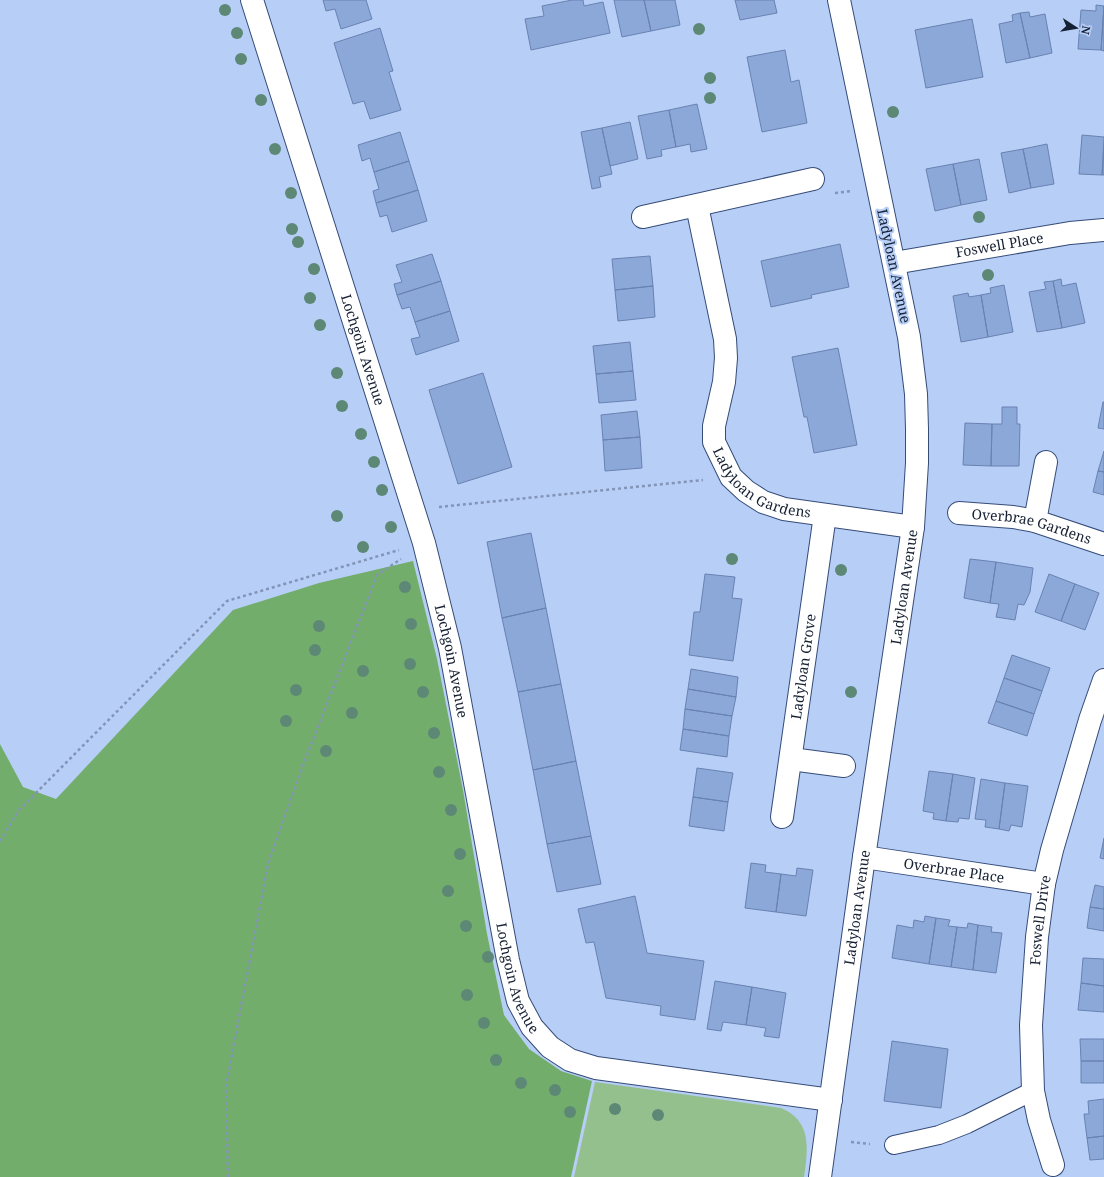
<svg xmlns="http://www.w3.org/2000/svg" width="1104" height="1177" viewBox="0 0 1104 1177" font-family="'Noto Serif',serif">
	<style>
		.green { fill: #94c08e }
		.forest { fill: #72ad6b }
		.building { fill: #8ca8d9; stroke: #6882b1 }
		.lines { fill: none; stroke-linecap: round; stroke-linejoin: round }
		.lane-casing { stroke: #354c78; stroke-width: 20 }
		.street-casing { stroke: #354c78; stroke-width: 24 }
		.path { stroke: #8295b7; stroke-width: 2.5; stroke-dasharray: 3 3; stroke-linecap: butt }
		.lane { stroke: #fff; stroke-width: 18 }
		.street { stroke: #fff; stroke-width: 22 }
		.tree { fill: #5d8876 }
		.labels { text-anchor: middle; stroke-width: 4; stroke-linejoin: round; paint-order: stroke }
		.street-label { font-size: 14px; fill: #162033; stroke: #b7cef7 }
	</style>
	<rect width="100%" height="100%" fill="#b7cef7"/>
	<path class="green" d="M 595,1082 L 781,1108 C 812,1121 808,1149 804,1177 L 574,1177 Z"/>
	<path class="forest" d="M 413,561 L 437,659 L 463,790 L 487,934 L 504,1015 L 529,1049 L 561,1071 L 592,1081 L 571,1177 L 0,1177 L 0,744 L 23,787 L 56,799 L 233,610 L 319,583 Z"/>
	<path class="building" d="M 323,0 L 366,0 L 372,19 L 341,29 L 335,9 L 326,11 Z
		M 572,0 L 583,0 L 584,6 L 603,2 L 610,33 L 531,50 L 525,19 L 544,16 L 542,6 Z
		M 614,0 L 644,0 L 651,31 L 622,37 Z
		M 644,0 L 675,0 L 680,25 L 651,31 Z
		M 735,0 L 774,0 L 777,13 L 740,20 Z
		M 1096,5 L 1104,6 L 1101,50 L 1078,49 L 1081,10 L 1096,11 Z
		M 1104,6 L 1104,51 L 1101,50 Z
		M 1029,12 L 1030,17 L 1045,14 L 1052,53 L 1030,58 L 1020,13 Z
		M 1020,13 L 1030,58 L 1006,63 L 999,24 L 1013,21 L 1012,15 Z
		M 972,19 L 983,77 L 926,88 L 915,30 Z
		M 380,28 L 393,71 L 389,72 L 401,110 L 370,119 L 364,101 L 353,104 L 334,43 Z
		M 785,50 L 791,82 L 799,80 L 807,123 L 762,132 L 747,57 Z
		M 697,104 L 707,149 L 691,152 L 690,144 L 676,147 L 669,110 Z
		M 669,110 L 676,147 L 661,150 L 662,156 L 647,159 L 638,116 Z
		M 630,122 L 638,159 L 610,166 L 602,128 Z
		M 602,128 L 612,174 L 599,177 L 601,187 L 592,189 L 581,132 Z
		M 400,132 L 409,161 L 374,172 L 370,158 L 362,161 L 358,145 Z
		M 1082,135 L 1104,137 L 1102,175 L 1079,174 Z
		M 1047,144 L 1054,184 L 1031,188 L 1023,149 Z
		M 1023,149 L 1031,188 L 1009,193 L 1001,153 Z
		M 1104,149 L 1104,175 L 1102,175 Z
		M 979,159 L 987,200 L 961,205 L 953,164 Z
		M 409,161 L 418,190 L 376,203 L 373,191 L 379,189 L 374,172 Z
		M 953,164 L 961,205 L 935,211 L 926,169 Z
		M 418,190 L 427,221 L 392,232 L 387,215 L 380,217 L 376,203 Z
		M 840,244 L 849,287 L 811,295 L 812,298 L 771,307 L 761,261 Z
		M 432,254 L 441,281 L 397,295 L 394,284 L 402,282 L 396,265 Z
		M 650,256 L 653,286 L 615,290 L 612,259 Z
		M 1061,279 L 1062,286 L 1076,283 L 1085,323 L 1062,328 L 1053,281 Z
		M 441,281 L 450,311 L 415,322 L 410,307 L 402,309 L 397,295 Z
		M 1053,281 L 1062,328 L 1037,332 L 1029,292 L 1046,289 L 1044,282 Z
		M 1004,285 L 1013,332 L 988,337 L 981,295 L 991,293 L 990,288 Z
		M 653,286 L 655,317 L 618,321 L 615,290 Z
		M 968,293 L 969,297 L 981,295 L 988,337 L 961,342 L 953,296 Z
		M 450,311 L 459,341 L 416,355 L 411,339 L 420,337 L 415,322 Z
		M 630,342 L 633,371 L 596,374 L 593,346 Z
		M 838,348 L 857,445 L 814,453 L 807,417 L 804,417 L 792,357 Z
		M 633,371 L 636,400 L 599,403 L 596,374 Z
		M 483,373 L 512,467 L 458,484 L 429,390 Z
		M 1103,402 L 1104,402 L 1104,429 L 1098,428 Z
		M 1002,407 L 1017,407 L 1017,424 L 1020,424 L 1019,466 L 991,466 L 992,424 L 1002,424 Z
		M 637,411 L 640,437 L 603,440 L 601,415 Z
		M 965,423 L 992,424 L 991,466 L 963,465 Z
		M 640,437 L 642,468 L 605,471 L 603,440 Z
		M 1104,451 L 1104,472 L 1098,471 Z
		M 1098,471 L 1104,472 L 1104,495 L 1093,492 Z
		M 531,533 L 546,608 L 502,618 L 487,542 Z
		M 970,559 L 996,562 L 990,603 L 964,598 Z
		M 996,562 L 1033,568 L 1030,592 L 1024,605 L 1018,604 L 1015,620 L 996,617 L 999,604 L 990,603 Z
		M 705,574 L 735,577 L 732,598 L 742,599 L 733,661 L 689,655 L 694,612 L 700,612 Z
		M 1049,574 L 1075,584 L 1061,621 L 1035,612 Z
		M 1075,584 L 1099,593 L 1085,630 L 1061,621 Z
		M 546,608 L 561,684 L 518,692 L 502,618 Z
		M 1012,655 L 1050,668 L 1042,691 L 1004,678 Z
		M 691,669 L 738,677 L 736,697 L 688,689 Z
		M 1004,678 L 1042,691 L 1034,714 L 996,701 Z
		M 561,684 L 576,761 L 533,770 L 518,692 Z
		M 688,689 L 736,697 L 732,716 L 685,709 Z
		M 996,701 L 1034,714 L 1027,736 L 988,723 Z
		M 685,709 L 732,716 L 729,736 L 683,729 Z
		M 683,729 L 729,736 L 727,757 L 680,750 Z
		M 576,761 L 591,836 L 547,844 L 533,770 Z
		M 697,768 L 733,773 L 728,802 L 693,797 Z
		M 929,771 L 953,774 L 946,821 L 933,819 L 934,813 L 923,811 Z
		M 953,774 L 975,778 L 969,819 L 959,818 L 958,822 L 946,821 Z
		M 981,779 L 1005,783 L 999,829 L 985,827 L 986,820 L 975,819 Z
		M 1005,783 L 1028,786 L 1022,827 L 1011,825 L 1009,831 L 999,829 Z
		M 693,797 L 728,802 L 724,831 L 689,826 Z
		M 591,836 L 601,884 L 557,892 L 547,844 Z
		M 1104,838 L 1104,859 L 1100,858 Z
		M 751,863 L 766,865 L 765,872 L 781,874 L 776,912 L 745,908 Z
		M 797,868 L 813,870 L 806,916 L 776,912 L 781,874 L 796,876 Z
		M 1095,885 L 1104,887 L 1104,909 L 1090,907 Z
		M 635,896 L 647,953 L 704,961 L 695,1020 L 660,1015 L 661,1006 L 606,998 L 594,942 L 586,943 L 578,909 Z
		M 1090,907 L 1104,909 L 1104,931 L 1087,928 Z
		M 925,916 L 936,918 L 929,964 L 892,958 L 897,925 L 913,928 L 914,920 L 924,922 Z
		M 936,918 L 950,920 L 948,926 L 957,927 L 951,967 L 929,964 Z
		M 968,923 L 978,925 L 973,970 L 951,967 L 957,927 L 967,928 Z
		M 978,925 L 992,927 L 991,932 L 1002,933 L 996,973 L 973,970 Z
		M 1083,958 L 1104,959 L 1104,986 L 1081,983 Z
		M 715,981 L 752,987 L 746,1025 L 723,1022 L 721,1031 L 707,1029 Z
		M 1081,983 L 1104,986 L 1104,1012 L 1078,1010 Z
		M 752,987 L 786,993 L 779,1038 L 764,1036 L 766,1028 L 746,1025 Z
		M 1080,1039 L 1104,1039 L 1104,1061 L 1081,1061 Z
		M 892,1041 L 948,1049 L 941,1108 L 884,1101 Z
		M 1081,1061 L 1104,1061 L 1104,1083 L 1081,1083 Z
		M 1104,1099 L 1104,1136 L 1087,1138 L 1084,1114 L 1089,1114 L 1088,1101 Z
		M 1104,1136 L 1104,1159 L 1090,1160 L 1087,1138 Z"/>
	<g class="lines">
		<g class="lane-casing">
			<path id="lane" d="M 894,1145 L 939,1135 L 967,1124 L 1033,1091"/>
		</g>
		<g class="street-casing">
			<g id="street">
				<path id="s1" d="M 252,0 L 424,543 L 450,648 L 508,960 L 518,1001 L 532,1027 L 550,1047 L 570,1060 L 596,1068 L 831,1100"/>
				<path id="s2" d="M 697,206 L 725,339 L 726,358 L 724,382 L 714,426 L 714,442 L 731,477 L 746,491 L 763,502 L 784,509 L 913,527"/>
				<path d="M 643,217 L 813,179"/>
				<path id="s3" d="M 894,263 L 1070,233 L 1104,230"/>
				<path id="s4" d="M 959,513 L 1013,517 L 1035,521 L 1104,544"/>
				<path d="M 1035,521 L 1046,462"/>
				<path d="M 791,759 L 844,766"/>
				<path id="s5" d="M 782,817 L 825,515"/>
				<path id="s6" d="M 864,857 L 1044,884"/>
				<path id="s7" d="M 1053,1165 L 1039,1120 L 1033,1091 L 1031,1025 L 1037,937 L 1044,884 L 1052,850 L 1090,720 L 1104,680"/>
				<path id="s8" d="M 820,1177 L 864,857 L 913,527 L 917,463 L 917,429 L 916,394 L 909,337 L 839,0"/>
			</g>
		</g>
		<path class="path" d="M 835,193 L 852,191
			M 439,507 L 703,480
			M 0,841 L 18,811 L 227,601 L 399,550
			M 851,1142 L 870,1144
			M 228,1177 L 226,1086 L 268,864 L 305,760 L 377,575 L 401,559"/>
		<use href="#lane" class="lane"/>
		<use href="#street" class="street"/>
	</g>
	<g class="tree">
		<circle cx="225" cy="10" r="6"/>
		<circle cx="699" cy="29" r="6"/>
		<circle cx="237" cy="33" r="6"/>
		<circle cx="241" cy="59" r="6"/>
		<circle cx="710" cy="78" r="6"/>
		<circle cx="710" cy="98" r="6"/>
		<circle cx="261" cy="100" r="6"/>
		<circle cx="893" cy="112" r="6"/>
		<circle cx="275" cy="149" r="6"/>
		<circle cx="291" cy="193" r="6"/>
		<circle cx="979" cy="217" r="6"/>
		<circle cx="292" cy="229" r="6"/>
		<circle cx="298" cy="242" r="6"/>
		<circle cx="314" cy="269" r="6"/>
		<circle cx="988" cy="275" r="6"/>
		<circle cx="310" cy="298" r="6"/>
		<circle cx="320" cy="325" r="6"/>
		<circle cx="337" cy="373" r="6"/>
		<circle cx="342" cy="406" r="6"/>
		<circle cx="361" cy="434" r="6"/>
		<circle cx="374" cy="462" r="6"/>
		<circle cx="382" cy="490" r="6"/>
		<circle cx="337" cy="516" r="6"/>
		<circle cx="391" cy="527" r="6"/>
		<circle cx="363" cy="547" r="6"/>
		<circle cx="732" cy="559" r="6"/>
		<circle cx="841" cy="570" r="6"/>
		<circle cx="405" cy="587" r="6"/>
		<circle cx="411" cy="624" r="6"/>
		<circle cx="319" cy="626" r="6"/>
		<circle cx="315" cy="650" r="6"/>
		<circle cx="410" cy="664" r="6"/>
		<circle cx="363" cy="671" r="6"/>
		<circle cx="296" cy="690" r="6"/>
		<circle cx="423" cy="692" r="6"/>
		<circle cx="851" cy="692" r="6"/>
		<circle cx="352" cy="713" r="6"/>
		<circle cx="286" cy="721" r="6"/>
		<circle cx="434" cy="733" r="6"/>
		<circle cx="326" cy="751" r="6"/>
		<circle cx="439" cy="772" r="6"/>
		<circle cx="451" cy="810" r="6"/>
		<circle cx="460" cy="854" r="6"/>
		<circle cx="448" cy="891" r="6"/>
		<circle cx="466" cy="926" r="6"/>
		<circle cx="488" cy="957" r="6"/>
		<circle cx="467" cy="995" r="6"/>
		<circle cx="484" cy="1023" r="6"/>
		<circle cx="496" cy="1060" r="6"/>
		<circle cx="521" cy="1083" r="6"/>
		<circle cx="555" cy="1090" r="6"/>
		<circle cx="615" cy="1109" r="6"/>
		<circle cx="570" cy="1112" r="6"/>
		<circle cx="658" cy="1115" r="6"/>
	</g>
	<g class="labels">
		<g class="street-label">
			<text dy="5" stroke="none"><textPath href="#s3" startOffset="107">Foswell Place</textPath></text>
			<text transform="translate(894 266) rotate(78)" y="5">Ladyloan Avenue</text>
			<text dy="5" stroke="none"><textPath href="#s1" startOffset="367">Lochgoin Avenue</textPath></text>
			<text dy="5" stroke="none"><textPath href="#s2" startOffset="308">Ladyloan Gardens</textPath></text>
			<text dy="5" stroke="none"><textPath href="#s4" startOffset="74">Overbrae Gardens</textPath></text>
			<text dy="5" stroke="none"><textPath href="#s8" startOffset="596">Ladyloan Avenue</textPath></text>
			<text dy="5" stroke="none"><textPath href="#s1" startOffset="691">Lochgoin Avenue</textPath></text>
			<text dy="5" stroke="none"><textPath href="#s5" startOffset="152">Ladyloan Grove</textPath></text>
			<text dy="5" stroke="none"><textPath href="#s6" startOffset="91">Overbrae Place</textPath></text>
			<text dy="5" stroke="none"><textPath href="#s8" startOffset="272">Ladyloan Avenue</textPath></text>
			<text dy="5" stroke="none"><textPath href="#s7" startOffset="248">Foswell Drive</textPath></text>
			<text dy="5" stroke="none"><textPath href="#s1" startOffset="1015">Lochgoin Avenue</textPath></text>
		</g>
	</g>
	<g transform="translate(1076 28) rotate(102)" stroke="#b7cef7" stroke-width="3" paint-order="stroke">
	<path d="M0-3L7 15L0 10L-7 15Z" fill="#162033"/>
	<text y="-6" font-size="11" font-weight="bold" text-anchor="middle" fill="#162033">N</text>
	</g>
</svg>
